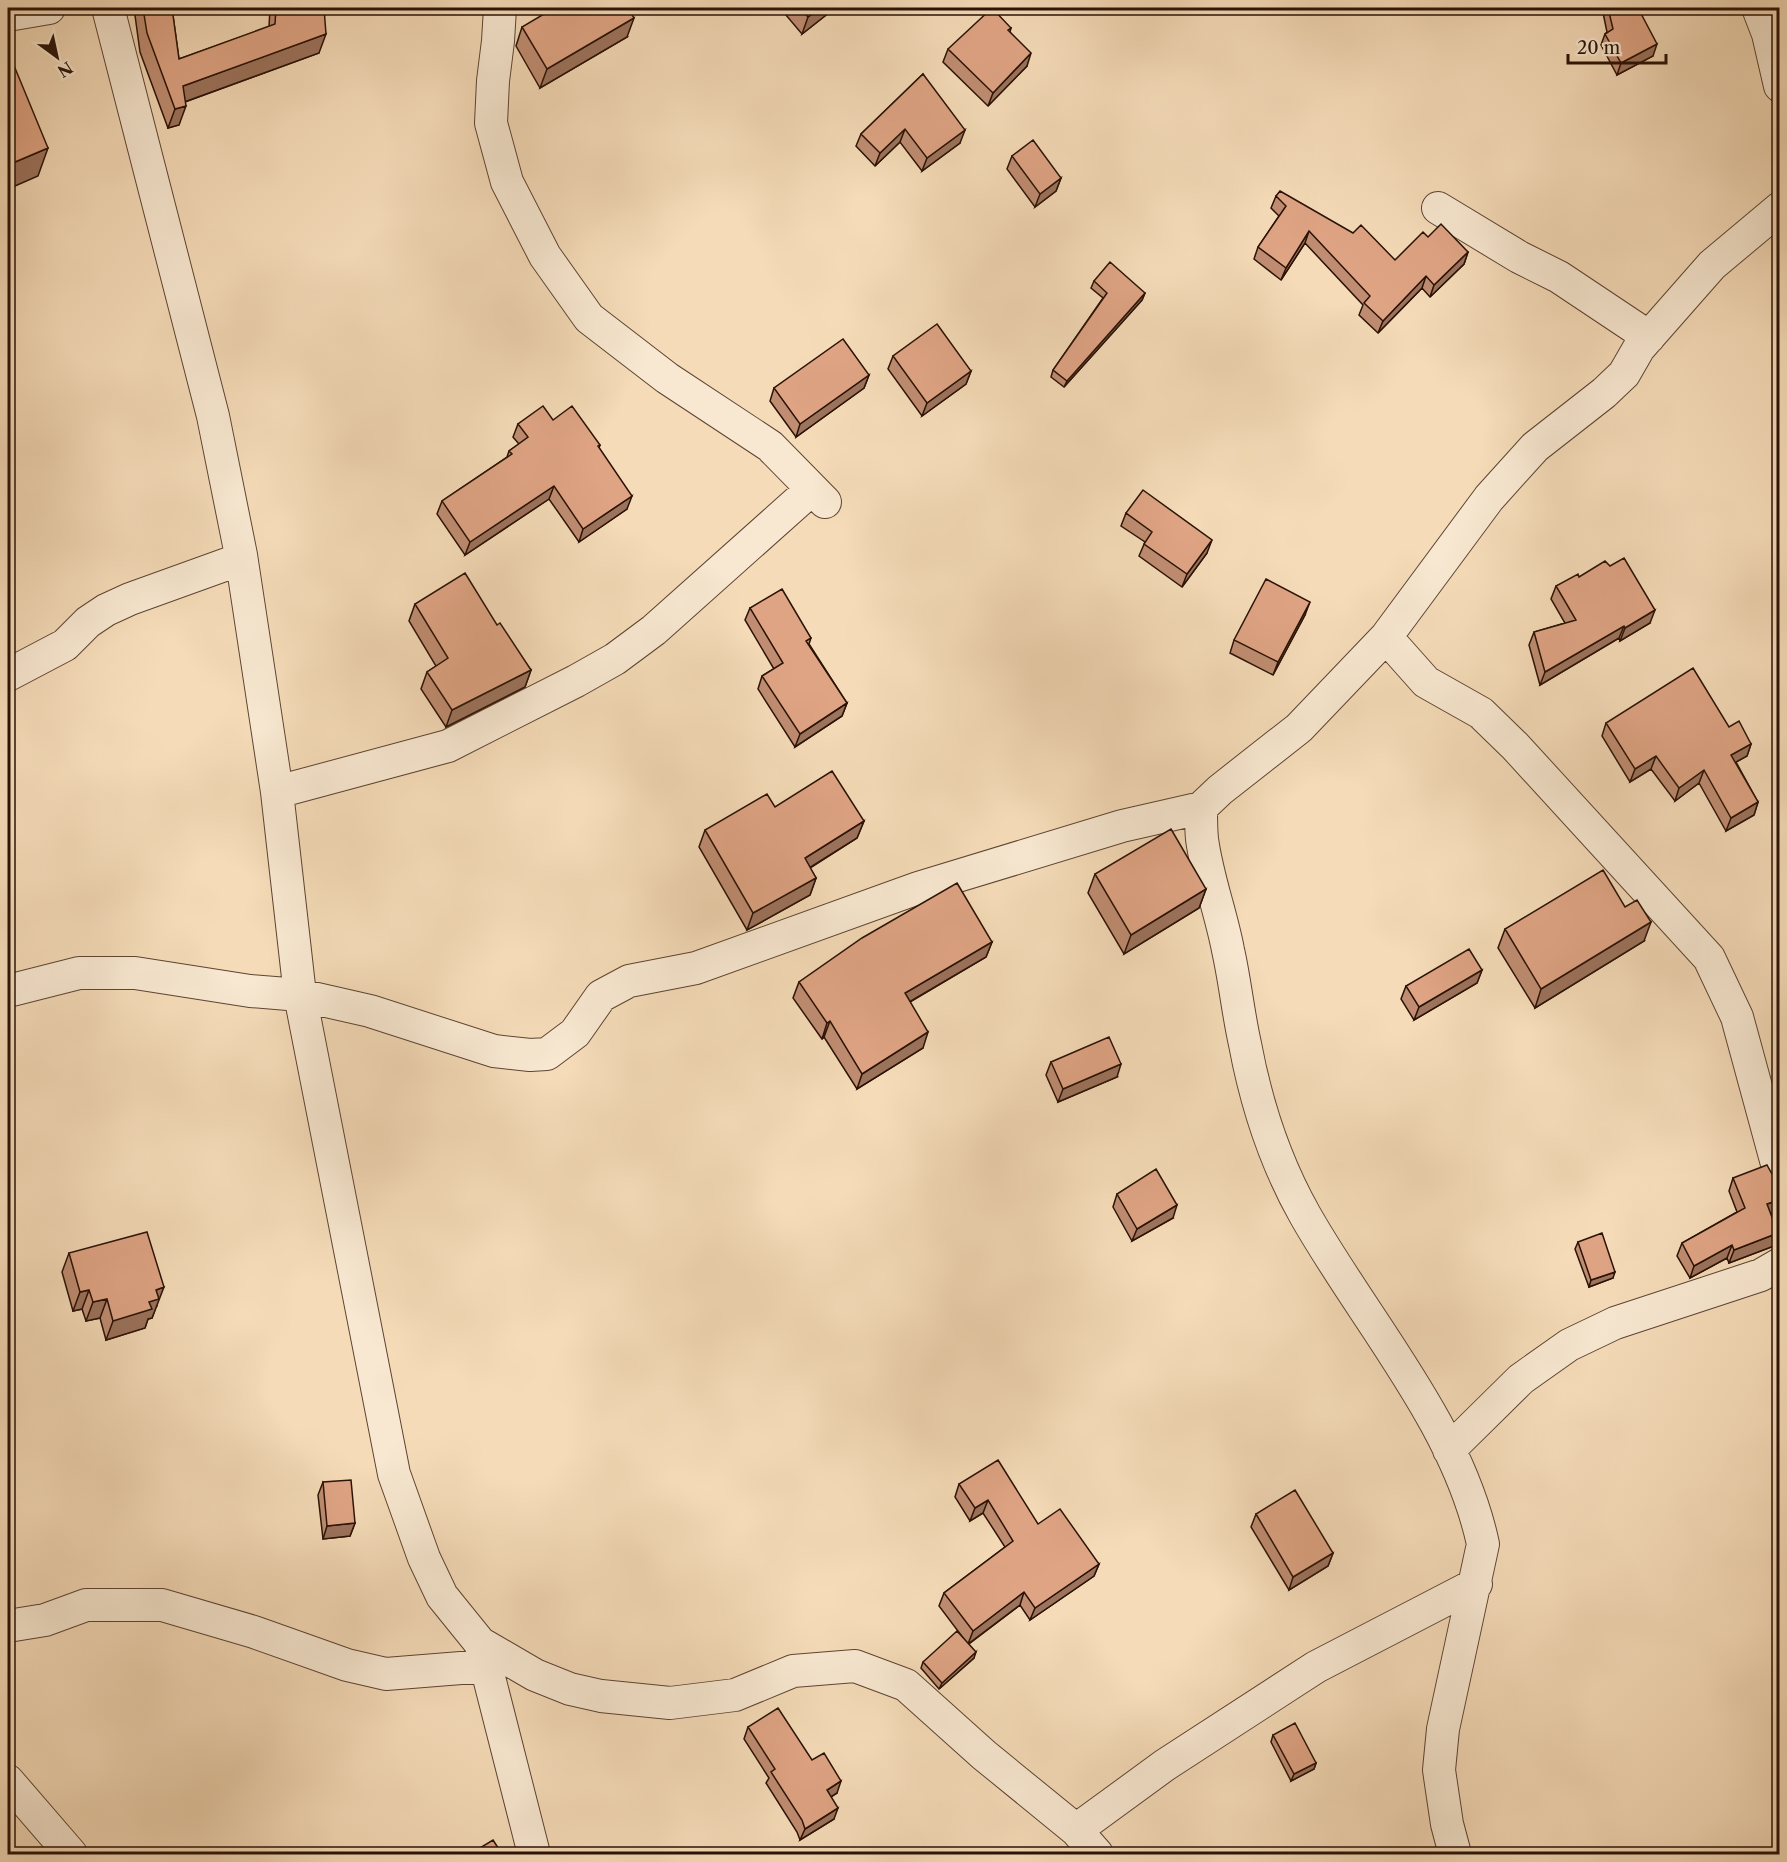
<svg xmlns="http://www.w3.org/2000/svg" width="1787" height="1862" viewBox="0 0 1787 1862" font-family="'Libre Caslon Text',serif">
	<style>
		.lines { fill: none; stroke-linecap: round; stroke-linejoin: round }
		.minor-casing { stroke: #5d4432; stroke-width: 34 }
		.minor { stroke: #f8e8d1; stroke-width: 32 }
		.wall { fill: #c08d72; stroke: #2a1206; stroke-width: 1.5 }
		.shaded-wall { fill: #9c735c; stroke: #2a1206; stroke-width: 1.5 }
		.building { fill: #dfa484; stroke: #2a1206; stroke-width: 1.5 }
	</style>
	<rect width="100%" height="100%" fill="#f5dbb8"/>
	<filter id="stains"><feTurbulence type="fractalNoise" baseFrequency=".00333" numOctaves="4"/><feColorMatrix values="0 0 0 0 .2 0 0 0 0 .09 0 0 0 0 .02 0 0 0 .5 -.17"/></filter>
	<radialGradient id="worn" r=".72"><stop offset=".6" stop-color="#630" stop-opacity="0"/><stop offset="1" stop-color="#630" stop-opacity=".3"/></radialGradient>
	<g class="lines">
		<g class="minor-casing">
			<path id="minor" d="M 108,8 L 213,416 L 241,555 L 277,792 L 300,995 L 394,1474 L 424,1558 L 442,1596 L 480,1643 L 535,1675 L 570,1689 L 601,1696 L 670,1703 L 735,1695 L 793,1671 L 855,1666 L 906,1685 L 984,1755 L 1076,1830 L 1097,1854
				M 500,8 L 498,41 L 493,81 L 491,123 L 507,182 L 545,256 L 589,318 L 667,378 L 770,446 L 825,502
				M 1758,8 L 1768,34 L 1780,86
				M 8,15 L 49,8
				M 1438,208 L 1519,257 L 1559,277 L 1649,337
				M 1386,637 L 1426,682 L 1481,713 L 1515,746 L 1709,958 L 1737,1017 L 1780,1175
				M 8,675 L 65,645 L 88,622 L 106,610 L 130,599 L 241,559
				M 277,792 L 448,746 L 576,681 L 615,659 L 654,630 L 812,489
				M 8,991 L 79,973 L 135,973 L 250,991 L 300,995 L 370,1011 L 494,1051 L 530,1055 L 547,1054 L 575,1033 L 601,996 L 629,981 L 696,968 L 918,888 L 1122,826 L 1201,808
				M 1449,1450 L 1521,1379 L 1569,1345 L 1615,1323 L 1761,1275 L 1780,1264
				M 8,1626 L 45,1620 L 86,1605 L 162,1605 L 254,1632 L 347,1665 L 386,1674 L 486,1666
				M 481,1646 L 534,1854
				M 8,1781 L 71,1854
				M 1076,1830 L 1165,1765 L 1316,1667 L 1476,1584
				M 1455,1854 L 1447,1824 L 1439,1770 L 1443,1729 L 1483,1544 C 1457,1423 1365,1321 1305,1215 C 1275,1162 1256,1103 1245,1044 C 1238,1013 1235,981 1228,950 C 1221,913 1207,877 1202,839 C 1201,829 1201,818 1201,808 L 1220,790 L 1299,728 L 1386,637 L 1489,498 L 1535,447 L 1604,393 L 1624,374 L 1639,348 L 1712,265 L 1780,208"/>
		</g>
		<use href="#minor" class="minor"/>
	</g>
	<path class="wall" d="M 134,8 L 172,8 L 179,59 L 269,27 L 270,8 L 324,8 L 319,53 L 185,102 L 179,125 L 168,128 L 140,52 Z
		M 756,8 L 768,8 L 761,13 Z
		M 780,8 L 835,8 L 802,34 Z
		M 1602,8 L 1638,8 L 1653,56 L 1617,75 L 1601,45 L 1605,34 L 1607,32 Z
		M 522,27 L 627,37 L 540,88 L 516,46 Z
		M 1011,28 L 1010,32 L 1027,66 L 988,106 L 943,62 L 948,49 Z
		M 923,74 L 960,143 L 922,171 L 900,142 L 875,166 L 856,146 L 861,134 Z
		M 1012,156 L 1061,178 L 1056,191 L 1035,207 L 1007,169 Z
		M 1276,196 L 1395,260 L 1428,237 L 1468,252 L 1464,264 L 1430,297 L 1422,288 L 1378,333 L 1359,315 L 1363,305 L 1305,243 L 1281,280 L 1254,259 L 1258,247 L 1279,216 L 1271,208 Z
		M 1094,281 L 1145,293 L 1142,300 L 1064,387 L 1051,377 L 1053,370 L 1103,298 L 1091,288 Z
		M 893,356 L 971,371 L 966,384 L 922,416 L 888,369 Z
		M 869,375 L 864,388 L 796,437 L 770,401 L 774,388 Z
		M 553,420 L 600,445 L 599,448 L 627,509 L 579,542 L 549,499 L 465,555 L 437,514 L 442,501 L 507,457 L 509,451 L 519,444 L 513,437 L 518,424 Z
		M 1126,513 L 1207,553 L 1182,587 L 1139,556 L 1145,542 L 1121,526 Z
		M 1579,577 L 1650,623 L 1620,641 L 1619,638 L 1540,685 L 1529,645 L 1534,632 L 1565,623 L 1551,599 L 1556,586 Z
		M 415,604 L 497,625 L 531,670 L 525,687 L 446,727 L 421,689 L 427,672 L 436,666 L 409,621 Z
		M 750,608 L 811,638 L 809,644 L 847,703 L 842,716 L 795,747 L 758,689 L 762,676 L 774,669 L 745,620 Z
		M 1305,615 L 1273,675 L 1230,653 L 1234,640 Z
		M 1606,723 L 1729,727 L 1751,744 L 1747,756 L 1736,762 L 1758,802 L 1754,815 L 1726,831 L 1699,783 L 1675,801 L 1651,769 L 1630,782 L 1602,736 Z
		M 775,807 L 864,821 L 857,838 L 810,868 L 816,878 L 810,895 L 747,930 L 699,847 L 705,830 Z
		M 1095,874 L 1206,889 L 1199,908 L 1124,954 L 1088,893 Z
		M 1505,929 L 1644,941 L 1535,1008 L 1498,948 Z
		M 992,942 L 986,957 L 910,1002 L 923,1048 L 857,1089 L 824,1037 L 822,1039 L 793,998 L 799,982 Z
		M 1482,970 L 1477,983 L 1414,1020 L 1401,999 L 1406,986 Z
		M 1051,1062 L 1117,1077 L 1058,1102 L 1046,1075 Z
		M 1733,1178 L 1779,1211 L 1771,1214 L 1774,1246 L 1729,1263 L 1727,1258 L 1690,1278 L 1677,1256 L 1682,1243 L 1737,1212 L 1729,1191 Z
		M 1117,1194 L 1173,1218 L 1132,1241 L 1113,1207 Z
		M 1578,1242 L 1613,1278 L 1589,1287 L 1575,1249 Z
		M 69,1253 L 157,1306 L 156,1307 L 152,1318 L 148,1319 L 145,1328 L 106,1340 L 100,1318 L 86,1321 L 82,1309 L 73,1311 L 62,1272 Z
		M 323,1482 L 355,1523 L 350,1536 L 323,1539 L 318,1495 Z
		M 959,1484 L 1038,1524 L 1099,1564 L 1094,1576 L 1030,1620 L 1020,1605 L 969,1644 L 974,1658 L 939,1689 L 921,1668 L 923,1662 L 964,1639 L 939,1606 L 944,1593 L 1005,1547 L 983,1513 L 970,1521 L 955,1497 Z
		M 1256,1514 L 1333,1553 L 1328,1566 L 1289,1590 L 1251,1527 Z
		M 748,1727 L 812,1760 L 837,1793 L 831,1797 L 834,1819 L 800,1840 L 797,1832 L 766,1783 L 769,1778 L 744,1739 Z
		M 1273,1735 L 1316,1763 L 1314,1769 L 1291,1781 L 1271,1742 Z"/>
	<path class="shaded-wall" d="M 763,8 L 768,8 L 761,13 Z
		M 820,8 L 835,8 L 802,34 L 808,17 Z
		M 634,18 L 627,37 L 540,88 L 547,69 Z
		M 326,34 L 319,53 L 176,105 L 183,86 Z
		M 1657,44 L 1653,56 L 1617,75 L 1621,63 Z
		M 1031,53 L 1027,66 L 988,106 L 993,93 Z
		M 186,106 L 179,125 L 168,128 L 175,109 Z
		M 905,129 L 900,142 L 875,166 L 880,153 Z
		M 965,130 L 960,143 L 922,171 L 927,158 Z
		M 48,148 L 38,176 L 8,189 L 8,165 Z
		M 1061,178 L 1056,191 L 1035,207 L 1040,194 Z
		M 1309,231 L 1305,243 L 1281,280 L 1286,268 Z
		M 1468,252 L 1464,264 L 1430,297 L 1434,285 Z
		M 1426,276 L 1422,288 L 1378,333 L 1383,321 Z
		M 1145,293 L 1142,300 L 1064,387 L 1067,381 Z
		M 971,371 L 966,384 L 922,416 L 927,403 Z
		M 869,375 L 864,388 L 796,437 L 800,424 Z
		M 554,486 L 549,499 L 465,555 L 470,542 Z
		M 632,496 L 627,509 L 579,542 L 583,529 Z
		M 1212,540 L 1207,553 L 1182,587 L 1187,574 Z
		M 1310,602 L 1305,615 L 1273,675 L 1278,662 Z
		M 1655,610 L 1650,623 L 1620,641 L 1625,628 Z
		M 1624,626 L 1619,638 L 1540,685 L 1545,672 Z
		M 531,670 L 525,687 L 446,727 L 452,710 Z
		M 847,703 L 842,716 L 795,747 L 800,734 Z
		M 1751,744 L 1747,756 L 1727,767 L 1731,755 Z
		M 1656,756 L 1651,769 L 1630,782 L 1635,769 Z
		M 1704,770 L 1699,783 L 1675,801 L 1679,788 Z
		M 1758,802 L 1754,815 L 1726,831 L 1731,818 Z
		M 864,821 L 857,838 L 798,875 L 805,858 Z
		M 816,878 L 810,895 L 747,930 L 753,913 Z
		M 1206,889 L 1199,908 L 1124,954 L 1131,935 Z
		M 1651,922 L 1644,941 L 1535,1008 L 1541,989 Z
		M 992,942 L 986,957 L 899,1008 L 905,993 Z
		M 1482,970 L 1477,983 L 1414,1020 L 1419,1007 Z
		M 830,1021 L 824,1037 L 822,1039 L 827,1023 Z
		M 928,1032 L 923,1048 L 857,1089 L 862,1074 Z
		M 1121,1064 L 1117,1077 L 1058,1102 L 1063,1089 Z
		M 1779,1200 L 1779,1211 L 1762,1217 L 1767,1204 Z
		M 1177,1205 L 1173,1218 L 1132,1241 L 1137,1229 Z
		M 1778,1233 L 1774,1246 L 1729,1263 L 1734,1250 Z
		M 1732,1245 L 1727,1258 L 1690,1278 L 1694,1266 Z
		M 1615,1272 L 1613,1278 L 1589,1287 L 1591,1280 Z
		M 164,1287 L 152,1318 L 148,1319 L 145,1328 L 106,1340 L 113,1321 L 156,1290 Z
		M 89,1290 L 82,1309 L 73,1311 L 80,1292 Z
		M 107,1299 L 100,1318 L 86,1321 L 93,1302 Z
		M 988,1500 L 983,1513 L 970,1521 L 975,1508 Z
		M 355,1523 L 350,1536 L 323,1539 L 327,1526 Z
		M 1333,1553 L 1328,1566 L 1289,1590 L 1293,1577 Z
		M 1099,1564 L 1094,1576 L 1030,1620 L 1035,1608 Z
		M 1024,1592 L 1020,1605 L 968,1644 L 973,1631 Z
		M 976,1652 L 974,1658 L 939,1689 L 942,1683 Z
		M 1316,1763 L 1314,1769 L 1291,1781 L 1294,1774 Z
		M 841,1781 L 837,1793 L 823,1802 L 827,1790 Z
		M 838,1808 L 834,1819 L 800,1840 L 805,1829 Z"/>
	<path class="building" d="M 143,8 L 172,8 L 179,59 L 275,24 L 276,8 L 324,8 L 326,34 L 183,86 L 186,106 L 175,109 L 147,33 Z
		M 554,8 L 628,8 L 634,18 L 547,69 L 522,27 Z
		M 800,8 L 820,8 L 808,17 Z
		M 992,8 L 1011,28 L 1008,30 L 1031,53 L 993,93 L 948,49 Z
		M 1608,8 L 1638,8 L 1657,44 L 1621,63 L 1605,34 L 1613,29 Z
		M 8,51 L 48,148 L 8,165 Z
		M 923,74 L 965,130 L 927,158 L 905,129 L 880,153 L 861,134 Z
		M 1033,140 L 1061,178 L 1040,194 L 1012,156 Z
		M 1280,191 L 1353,233 L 1361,225 L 1395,260 L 1423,232 L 1428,237 L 1441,224 L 1468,252 L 1434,285 L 1426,276 L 1383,321 L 1364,303 L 1370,296 L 1309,231 L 1286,268 L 1258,247 L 1286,206 L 1276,196 Z
		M 1110,262 L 1145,293 L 1067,381 L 1053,370 L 1107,293 L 1094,281 Z
		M 937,324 L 971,371 L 927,403 L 893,356 Z
		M 843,339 L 869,375 L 800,424 L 774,388 Z
		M 543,406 L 553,420 L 572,406 L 600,445 L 598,446 L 632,496 L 583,529 L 554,486 L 470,542 L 442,501 L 512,454 L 509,451 L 528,437 L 518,424 Z
		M 1143,490 L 1212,540 L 1187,574 L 1144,544 L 1152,532 L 1126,513 Z
		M 1624,558 L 1655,610 L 1625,628 L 1624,626 L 1545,672 L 1534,632 L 1576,620 L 1556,586 L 1578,574 L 1579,577 L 1605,561 L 1610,566 Z
		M 465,573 L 497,625 L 500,623 L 531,670 L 452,710 L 427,672 L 448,658 L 415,604 Z
		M 1266,579 L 1310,602 L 1278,662 L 1234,640 Z
		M 782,589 L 811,638 L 806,641 L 847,703 L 800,734 L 762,676 L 783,663 L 750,608 Z
		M 1693,668 L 1729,727 L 1739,721 L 1751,744 L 1731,755 L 1758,802 L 1731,818 L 1704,770 L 1679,788 L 1656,756 L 1635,769 L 1606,723 Z
		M 832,771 L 864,821 L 805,858 L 816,878 L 753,913 L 705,830 L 767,794 L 775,807 Z
		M 1171,829 L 1206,889 L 1131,935 L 1095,874 Z
		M 1603,870 L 1625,907 L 1637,900 L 1651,922 L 1541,989 L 1505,929 Z
		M 957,883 L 992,942 L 905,993 L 928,1032 L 862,1074 L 830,1021 L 827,1023 L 799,982 L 862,938 Z
		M 1469,949 L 1482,970 L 1419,1007 L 1406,986 Z
		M 1109,1037 L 1121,1064 L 1063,1089 L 1051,1062 Z
		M 1767,1165 L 1772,1174 L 1779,1179 L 1779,1200 L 1767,1204 L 1778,1233 L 1734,1250 L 1732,1245 L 1694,1266 L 1682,1243 L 1745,1208 L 1733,1178 Z
		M 1156,1169 L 1177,1205 L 1137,1229 L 1117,1194 Z
		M 147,1232 L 164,1287 L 156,1290 L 159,1299 L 149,1302 L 152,1309 L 113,1321 L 107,1299 L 93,1302 L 89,1290 L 80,1292 L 69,1253 Z
		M 1602,1233 L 1615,1272 L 1591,1280 L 1578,1242 Z
		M 998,1460 L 1038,1524 L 1060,1509 L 1099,1564 L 1035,1608 L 1024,1592 L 973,1631 L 944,1593 L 1013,1541 L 988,1500 L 975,1508 L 959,1484 Z
		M 351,1480 L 355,1523 L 327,1526 L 323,1482 Z
		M 1295,1490 L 1333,1553 L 1293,1577 L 1256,1514 Z
		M 957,1631 L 976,1652 L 942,1683 L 923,1662 Z
		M 778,1708 L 812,1760 L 824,1753 L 841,1781 L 827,1790 L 838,1808 L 805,1829 L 802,1820 L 771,1772 L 775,1769 L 748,1727 Z
		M 1295,1723 L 1316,1763 L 1294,1774 L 1273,1735 Z
		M 493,1840 L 502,1854 L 470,1854 Z"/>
	<rect width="1787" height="1862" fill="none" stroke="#f5dbb8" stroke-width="30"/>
	<rect x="9" y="9" width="1769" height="1844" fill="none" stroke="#2a1206" stroke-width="3"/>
	<rect x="15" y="15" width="1757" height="1832" fill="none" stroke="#2a1206" stroke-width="1.5"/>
	<g transform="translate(57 57) rotate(147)" stroke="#f8e8d1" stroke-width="4.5" paint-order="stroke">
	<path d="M0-4.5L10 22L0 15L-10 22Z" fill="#2a1206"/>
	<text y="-9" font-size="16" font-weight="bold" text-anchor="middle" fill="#2a1206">N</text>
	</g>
	<path d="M1568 54v9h98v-9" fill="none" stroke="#2a1206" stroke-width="3"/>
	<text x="1577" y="54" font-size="18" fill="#2a1206" stroke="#f8e8d1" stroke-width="4.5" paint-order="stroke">20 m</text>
	<rect width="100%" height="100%" filter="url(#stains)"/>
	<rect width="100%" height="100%" fill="url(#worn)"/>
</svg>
